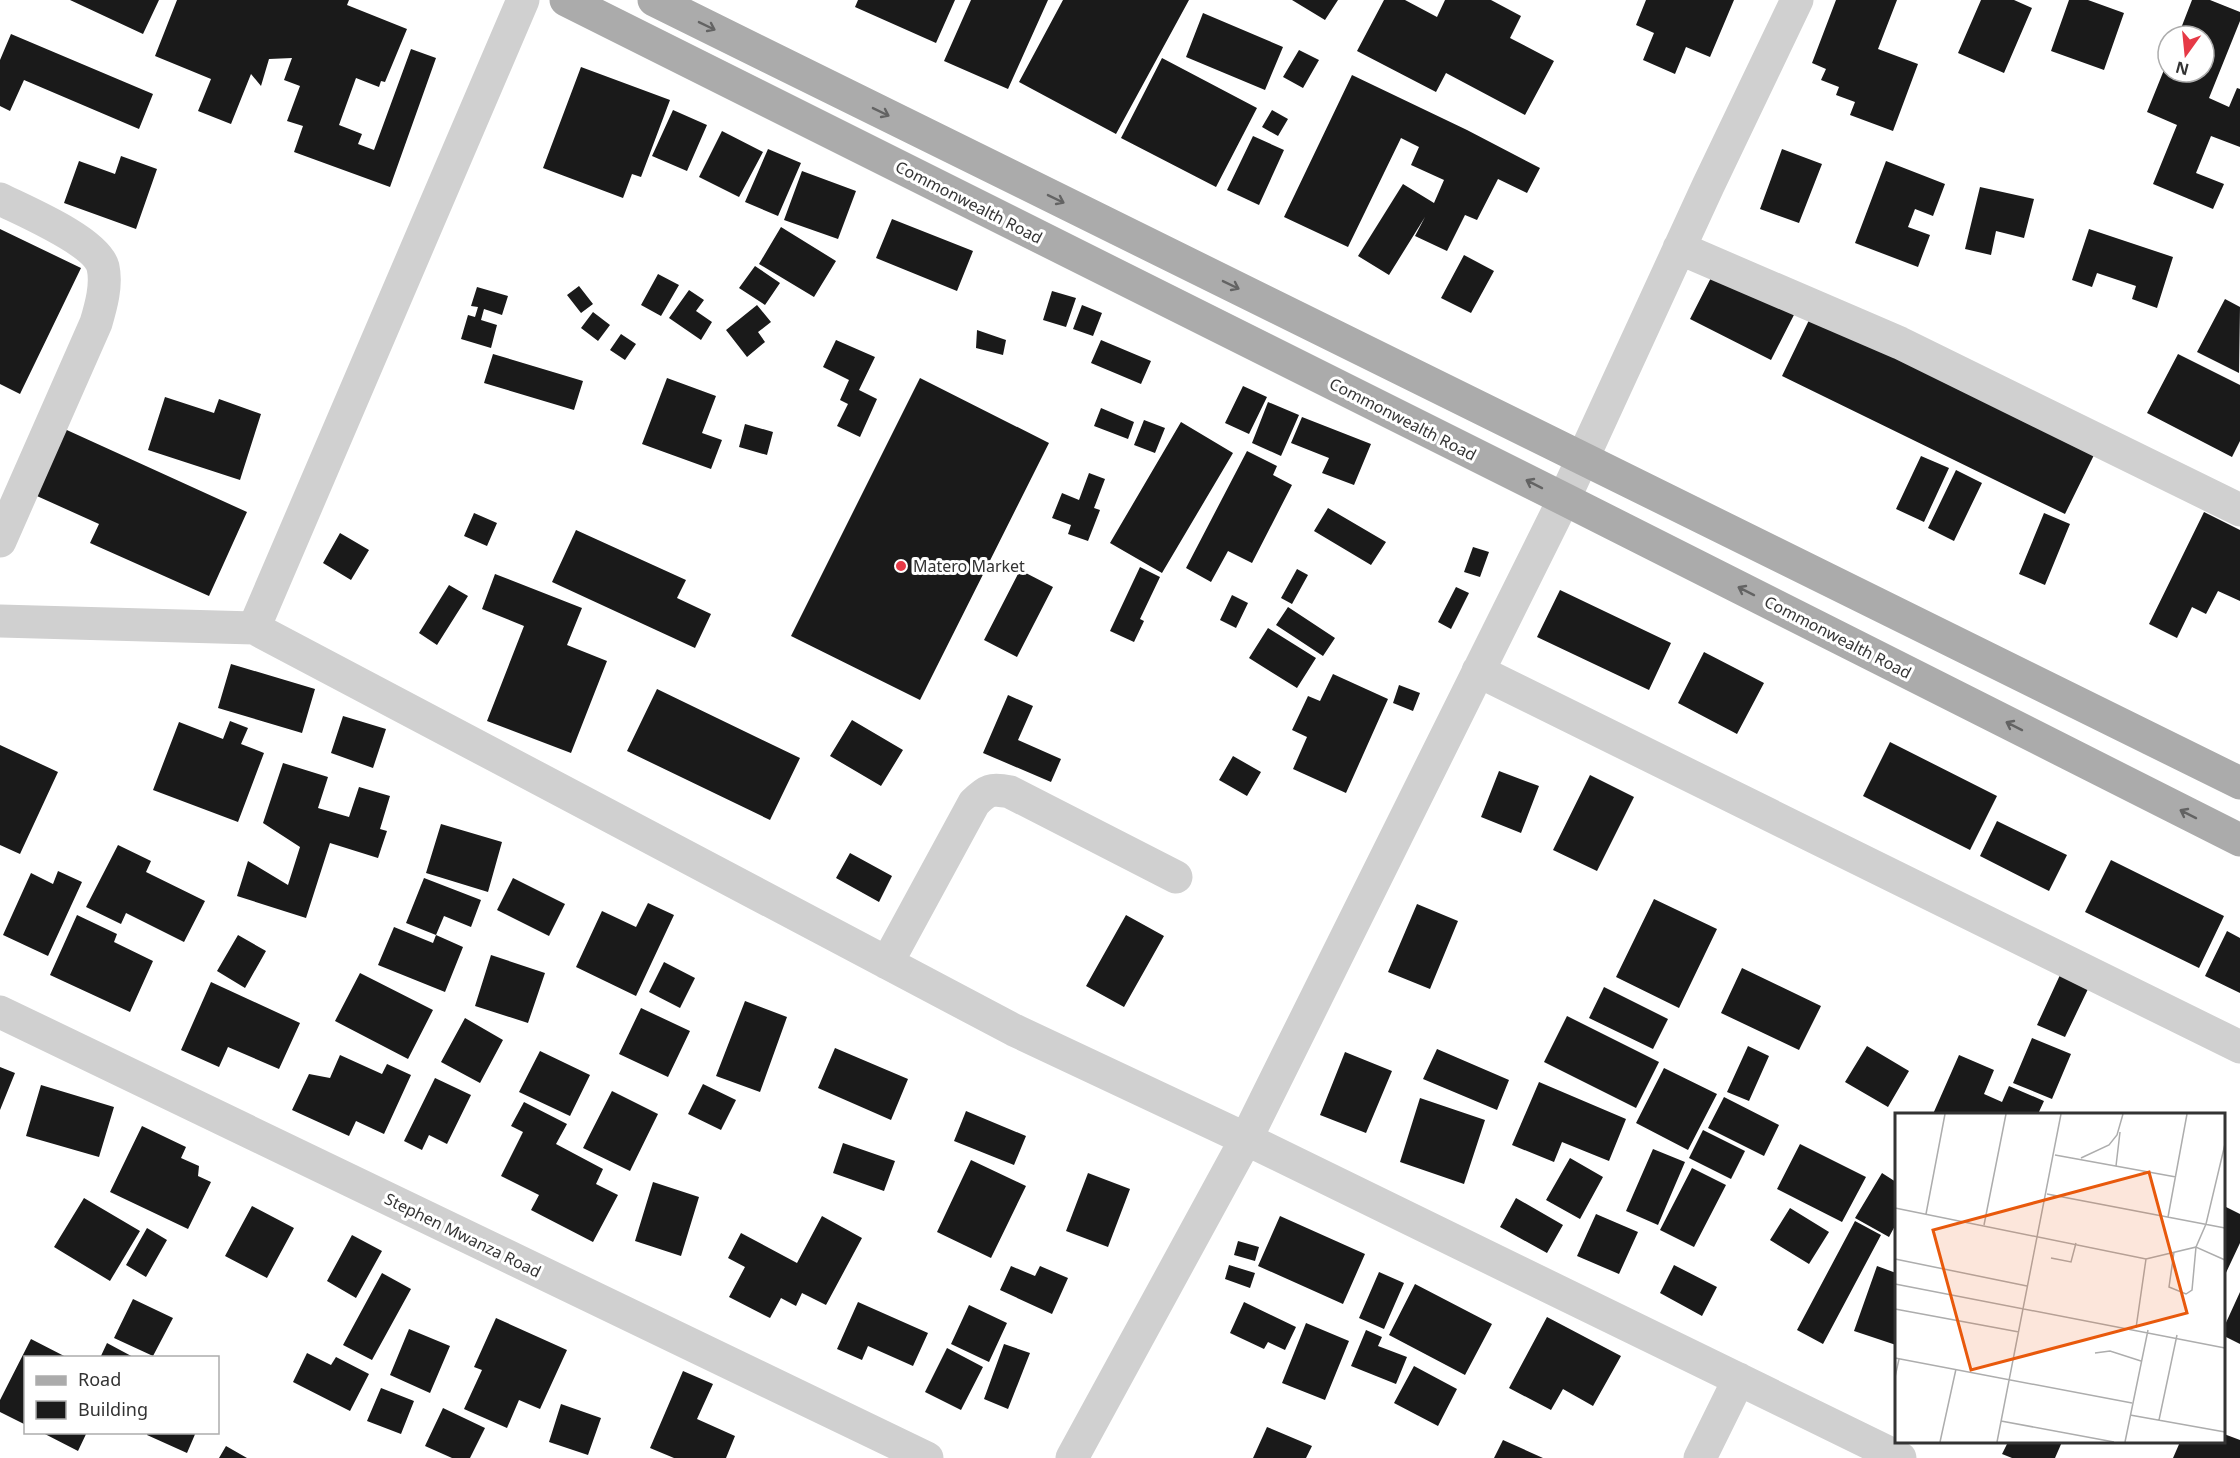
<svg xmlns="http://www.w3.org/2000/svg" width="2240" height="1458" viewBox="0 0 2240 1458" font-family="'Noto Sans',sans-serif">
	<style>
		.building { fill: #1a1a1a }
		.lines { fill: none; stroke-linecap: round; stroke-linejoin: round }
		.minor { stroke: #d0d0d0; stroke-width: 33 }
		.major { stroke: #ababab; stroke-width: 33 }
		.oneway { stroke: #636363 }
		.poi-dot { fill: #e63946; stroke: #fff; stroke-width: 2 }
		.labels { text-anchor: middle; stroke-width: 6; stroke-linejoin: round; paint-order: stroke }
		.street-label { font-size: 16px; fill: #333; stroke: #fff }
		.poi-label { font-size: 16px; fill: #333; stroke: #fff; text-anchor: start }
		.inset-road { fill: none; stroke: #adadad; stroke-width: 1.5 }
		.view { fill: #e8590c; fill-opacity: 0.15; stroke: #e8590c; stroke-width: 3 }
		.inset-edge { fill: none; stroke: #333; stroke-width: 3 }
	</style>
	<rect width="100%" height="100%" fill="#fff"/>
	<path class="building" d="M 70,0 L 159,0 L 143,34 Z
		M 177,0 L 349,0 L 347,5 L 407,29 L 385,82 L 381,81 L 379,87 L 356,78 L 339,125 L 362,134 L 358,144 L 374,150 L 411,49 L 436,58 L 390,187 L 294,152 L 303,126 L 287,121 L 300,86 L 284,80 L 292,58 L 269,59 L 261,86 L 251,74 L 231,124 L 198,111 L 211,79 L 155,56 Z
		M 858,0 L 955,0 L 936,43 L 855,7 Z
		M 971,0 L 1048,0 L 1008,89 L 944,61 Z
		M 1063,0 L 1189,0 L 1116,134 L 1019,82 Z
		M 1292,0 L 1338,0 L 1325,20 Z
		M 1384,0 L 1405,0 L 1437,17 L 1445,0 L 1491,0 L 1521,16 L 1510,38 L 1554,61 L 1525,115 L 1446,73 L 1436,92 L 1357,51 Z
		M 1646,0 L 1734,0 L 1710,57 L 1686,47 L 1675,74 L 1643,60 L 1654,33 L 1636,25 Z
		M 1836,0 L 1897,0 L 1878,49 L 1918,64 L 1893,131 L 1850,115 L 1855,102 L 1836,95 L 1839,87 L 1821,80 L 1826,69 L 1812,63 Z
		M 1981,0 L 2014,0 L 2032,8 L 2004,73 L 1958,53 Z
		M 2069,0 L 2088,0 L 2124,13 L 2104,70 L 2051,51 Z
		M 2192,0 L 2210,0 L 2240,12 L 2240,21 L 2209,98 L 2229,107 L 2237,88 L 2240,89 L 2240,147 L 2211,136 L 2196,173 L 2224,184 L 2213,209 L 2153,184 L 2177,125 L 2147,112 L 2168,60 L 2168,72 L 2204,72 L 2204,36 L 2178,36 Z
		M 1203,13 L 1283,47 L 1265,90 L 1186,57 Z
		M 11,34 L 153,94 L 139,129 L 24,80 L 10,111 L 0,106 L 0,60 Z
		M 1299,50 L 1319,60 L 1303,88 L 1283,77 Z
		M 1162,58 L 1257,108 L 1216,187 L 1121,138 Z
		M 581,67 L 670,100 L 641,177 L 632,174 L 623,198 L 543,168 Z
		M 1352,75 L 1467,130 L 1540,168 L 1527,193 L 1498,179 L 1477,220 L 1465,215 L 1447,251 L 1415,236 L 1425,217 L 1389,275 L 1358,256 L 1403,184 L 1434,203 L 1444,180 L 1411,165 L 1419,147 L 1401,138 L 1348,247 L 1284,217 Z
		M 673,110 L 707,125 L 687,171 L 652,156 Z
		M 1272,110 L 1288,119 L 1278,136 L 1262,127 Z
		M 722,131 L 763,152 L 739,197 L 699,177 Z
		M 1253,136 L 1284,150 L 1259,205 L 1227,190 Z
		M 768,149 L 801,163 L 778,216 L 745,202 Z
		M 1782,149 L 1822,164 L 1799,223 L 1760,209 Z
		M 121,156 L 157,169 L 136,229 L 64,203 L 79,161 L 115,174 Z
		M 1886,161 L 1945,184 L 1933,216 L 1915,209 L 1908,227 L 1930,235 L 1918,267 L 1855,243 Z
		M 802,171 L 856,191 L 838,239 L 784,220 Z
		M 1980,187 L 2034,199 L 2024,238 L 1996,231 L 1991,255 L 1965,249 Z
		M 892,219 L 973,251 L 957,291 L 876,258 Z
		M 781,227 L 836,261 L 814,297 L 759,264 Z
		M 0,229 L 81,268 L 20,394 L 0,384 Z
		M 2089,229 L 2173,257 L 2157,308 L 2132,299 L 2136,286 L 2097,273 L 2092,287 L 2072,280 Z
		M 1464,255 L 1494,271 L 1471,313 L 1441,298 Z
		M 755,266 L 780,283 L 765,305 L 739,288 Z
		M 1716,268 L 1797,309 L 1771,360 L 1690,319 Z
		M 658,274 L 679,285 L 661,316 L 641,305 Z
		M 579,286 L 593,304 L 581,313 L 567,295 Z
		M 477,287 L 508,296 L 502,315 L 484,309 L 481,320 L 497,325 L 491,348 L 461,339 L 468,315 L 475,317 L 478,307 L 471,306 Z
		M 689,290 L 704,300 L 696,311 L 712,322 L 701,340 L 669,318 Z
		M 1052,291 L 1076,298 L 1066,327 L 1043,320 Z
		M 2225,299 L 2240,307 L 2239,373 L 2197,352 Z
		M 757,305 L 771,322 L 758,332 L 765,342 L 747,357 L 726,330 Z
		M 1082,305 L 1102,313 L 1093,336 L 1073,329 Z
		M 593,312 L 610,325 L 598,341 L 581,328 Z
		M 1811,316 L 2094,455 L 2065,514 L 1782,376 Z
		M 977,330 L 1006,340 L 1003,355 L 976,348 Z
		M 621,334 L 636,344 L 625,360 L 610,350 Z
		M 836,340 L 875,357 L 859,390 L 877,399 L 860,437 L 837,426 L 848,404 L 840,400 L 849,380 L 823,367 Z
		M 1101,340 L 1151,361 L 1141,384 L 1091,363 Z
		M 493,354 L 583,381 L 574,410 L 484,383 Z
		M 2178,354 L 2240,385 L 2240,441 L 2232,457 L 2147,413 Z
		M 667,378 L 716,396 L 702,433 L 722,440 L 711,469 L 642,444 Z
		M 920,378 L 1049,443 L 920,700 L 791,636 Z
		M 1243,386 L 1267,397 L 1249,434 L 1225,423 Z
		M 165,397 L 214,413 L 219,399 L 261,414 L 240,480 L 148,450 Z
		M 1268,402 L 1299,415 L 1281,456 L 1252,443 Z
		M 1101,408 L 1134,422 L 1128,439 L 1094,426 Z
		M 1302,417 L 1371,444 L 1354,485 L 1322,473 L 1329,458 L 1291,443 Z
		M 1144,420 L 1165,428 L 1155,453 L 1134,445 Z
		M 1181,422 L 1233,453 L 1162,573 L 1110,543 Z
		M 745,424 L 773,432 L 767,455 L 739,447 Z
		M 58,426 L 247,512 L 209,596 L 90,543 L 99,524 L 28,492 Z
		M 1247,451 L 1277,466 L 1273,475 L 1292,485 L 1252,563 L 1228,551 L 1211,582 L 1186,568 Z
		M 1921,456 L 1949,468 L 1924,522 L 1896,509 Z
		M 1956,470 L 1982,483 L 1954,541 L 1928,528 Z
		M 1089,473 L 1105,479 L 1094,508 L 1100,510 L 1088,541 L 1068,534 L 1071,525 L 1052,518 L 1062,493 L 1079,500 Z
		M 1328,508 L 1386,542 L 1371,565 L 1314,531 Z
		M 2204,512 L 2240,530 L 2240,601 L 2218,591 L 2206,614 L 2192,607 L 2177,638 L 2149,624 Z
		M 474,513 L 497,523 L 487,546 L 464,536 Z
		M 2044,513 L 2070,524 L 2045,585 L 2019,574 Z
		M 576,530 L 686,580 L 677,598 L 711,614 L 695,648 L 552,582 Z
		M 340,533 L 369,550 L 351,580 L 323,563 Z
		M 1473,547 L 1489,552 L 1480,577 L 1464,572 Z
		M 1140,567 L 1160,577 L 1140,619 L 1144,621 L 1134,642 L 1110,631 Z
		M 1297,569 L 1308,575 L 1292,604 L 1281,598 Z
		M 1020,570 L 1053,587 L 1017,657 L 984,640 Z
		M 495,574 L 582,608 L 567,645 L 607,661 L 571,753 L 487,721 L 524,626 L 482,609 Z
		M 449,585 L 468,596 L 437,645 L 419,633 Z
		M 1456,587 L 1469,593 L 1451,629 L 1438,622 Z
		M 1560,590 L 1671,643 L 1649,690 L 1537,637 Z
		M 1232,595 L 1248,603 L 1236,628 L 1220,620 Z
		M 1288,607 L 1335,638 L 1323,656 L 1276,625 Z
		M 1268,628 L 1316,658 L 1297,688 L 1249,658 Z
		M 1704,652 L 1764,683 L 1737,734 L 1678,703 Z
		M 231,664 L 315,689 L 302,733 L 218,708 Z
		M 1333,674 L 1388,699 L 1346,793 L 1293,769 L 1307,737 L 1292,730 L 1308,696 L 1320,701 Z
		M 1399,685 L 1420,693 L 1413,711 L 1393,703 Z
		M 657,689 L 800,758 L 770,820 L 627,751 Z
		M 1008,695 L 1033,706 L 1018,740 L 1061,759 L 1051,782 L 983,753 Z
		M 343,716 L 386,729 L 373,768 L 331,753 Z
		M 852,720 L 903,750 L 881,786 L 830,756 Z
		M 230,721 L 248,728 L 241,744 L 264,753 L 238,822 L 153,790 L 179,722 L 223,739 Z
		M 1890,742 L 1997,796 L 1970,850 L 1863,796 Z
		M 0,745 L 58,772 L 20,854 L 0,845 Z
		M 1233,756 L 1261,772 L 1247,796 L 1219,780 Z
		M 283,763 L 328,777 L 318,808 L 349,817 L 359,787 L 390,796 L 380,829 L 387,831 L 378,858 L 330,843 L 306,918 L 237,896 L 248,861 L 288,885 L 300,847 L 263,823 Z
		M 1499,771 L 1539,786 L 1521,833 L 1481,817 Z
		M 1590,775 L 1634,797 L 1597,871 L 1553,850 Z
		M 1997,821 L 2067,855 L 2049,891 L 1980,856 Z
		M 441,824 L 502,842 L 488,892 L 426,873 Z
		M 118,845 L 151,861 L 146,872 L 205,901 L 184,942 L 126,913 L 121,924 L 86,907 Z
		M 850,853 L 892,876 L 879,902 L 836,878 Z
		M 2111,860 L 2224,916 L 2199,968 L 2085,912 Z
		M 58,871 L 82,882 L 48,956 L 3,935 L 31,873 L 53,884 Z
		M 424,878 L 481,900 L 471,927 L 444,916 L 436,935 L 406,923 Z
		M 513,878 L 565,904 L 549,936 L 497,910 Z
		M 1654,899 L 1717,929 L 1679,1008 L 1616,977 Z
		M 648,903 L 674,915 L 636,996 L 576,967 L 602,911 L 636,927 Z
		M 1417,904 L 1458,921 L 1430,989 L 1388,972 Z
		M 77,915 L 117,934 L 114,942 L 153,961 L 130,1012 L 50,975 Z
		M 1126,915 L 1164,936 L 1124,1007 L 1086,986 Z
		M 394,927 L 433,943 L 436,935 L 463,947 L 445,992 L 378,965 Z
		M 2227,931 L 2240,938 L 2240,993 L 2205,976 Z
		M 238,935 L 266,951 L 245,988 L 217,971 Z
		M 491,955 L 545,973 L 528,1023 L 475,1006 Z
		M 664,962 L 695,978 L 680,1008 L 649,992 Z
		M 1742,968 L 1821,1006 L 1799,1050 L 1721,1013 Z
		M 360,973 L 433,1010 L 408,1059 L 335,1021 Z
		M 2060,975 L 2088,989 L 2065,1037 L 2037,1025 Z
		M 211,982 L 300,1023 L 279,1069 L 228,1047 L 219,1067 L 181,1050 Z
		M 1604,987 L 1668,1019 L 1653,1049 L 1589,1018 Z
		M 745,1001 L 787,1017 L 760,1092 L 716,1076 Z
		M 641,1008 L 690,1031 L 668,1077 L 619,1054 Z
		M 1567,1016 L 1659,1062 L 1636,1108 L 1544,1062 Z
		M 465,1018 L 503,1040 L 480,1083 L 441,1062 Z
		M 2032,1038 L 2071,1054 L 2052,1099 L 2013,1083 Z
		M 1748,1046 L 1769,1056 L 1749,1101 L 1727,1092 Z
		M 1867,1046 L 1909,1071 L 1888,1107 L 1845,1082 Z
		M 835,1048 L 908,1079 L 891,1120 L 818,1088 Z
		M 1437,1049 L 1509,1080 L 1497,1110 L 1423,1079 Z
		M 540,1051 L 590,1075 L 570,1116 L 519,1092 Z
		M 1345,1052 L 1392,1071 L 1366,1133 L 1320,1115 Z
		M 340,1055 L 382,1074 L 387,1064 L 411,1075 L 384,1134 L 356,1121 L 349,1136 L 292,1110 L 309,1074 L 330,1078 Z
		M 1959,1055 L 1994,1070 L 1984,1094 L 2002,1102 L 2009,1086 L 2044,1101 L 2038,1114 L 1933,1114 Z
		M 0,1067 L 15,1073 L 0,1110 Z
		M 1664,1068 L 1717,1094 L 1688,1150 L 1636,1123 Z
		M 435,1078 L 471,1095 L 447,1144 L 429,1135 L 422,1150 L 404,1141 Z
		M 1539,1082 L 1626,1119 L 1609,1161 L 1562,1142 L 1554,1162 L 1512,1145 Z
		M 703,1084 L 736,1100 L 721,1130 L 688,1114 Z
		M 41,1085 L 114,1107 L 99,1157 L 26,1136 Z
		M 612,1091 L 658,1114 L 630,1171 L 583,1148 Z
		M 1724,1097 L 1779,1125 L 1764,1156 L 1708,1128 Z
		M 1420,1098 L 1485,1120 L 1464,1184 L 1400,1162 Z
		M 524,1102 L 567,1124 L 556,1144 L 603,1169 L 596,1184 L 618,1195 L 593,1242 L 531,1210 L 539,1195 L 501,1176 L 523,1132 L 511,1126 Z
		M 966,1111 L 1026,1136 L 1014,1165 L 954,1141 Z
		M 142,1126 L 186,1147 L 181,1158 L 199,1166 L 198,1176 L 211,1182 L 188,1229 L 110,1192 Z
		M 1703,1130 L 1745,1151 L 1731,1179 L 1689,1158 Z
		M 843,1143 L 895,1161 L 884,1191 L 833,1173 Z
		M 1800,1144 L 1866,1177 L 1842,1222 L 1777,1189 Z
		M 1653,1149 L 1685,1162 L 1658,1225 L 1626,1211 Z
		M 1570,1158 L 1603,1177 L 1580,1219 L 1546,1200 Z
		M 971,1160 L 1026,1186 L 991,1258 L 937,1232 Z
		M 1692,1168 L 1726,1185 L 1694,1247 L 1660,1230 Z
		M 1088,1173 L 1130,1189 L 1108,1247 L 1066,1231 Z
		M 1882,1173 L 1896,1182 L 1896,1224 L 1889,1237 L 1855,1218 Z
		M 653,1182 L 699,1197 L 681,1256 L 635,1241 Z
		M 84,1198 L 140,1231 L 110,1281 L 54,1247 Z
		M 1516,1198 L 1563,1225 L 1547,1253 L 1500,1227 Z
		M 252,1206 L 294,1228 L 267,1278 L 225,1256 Z
		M 2224,1206 L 2240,1214 L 2240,1243 L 2224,1277 Z
		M 1790,1208 L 1829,1232 L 1809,1264 L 1770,1240 Z
		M 1596,1214 L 1638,1232 L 1619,1274 L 1577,1256 Z
		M 822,1216 L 862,1238 L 826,1305 L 802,1293 L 796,1306 L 781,1298 L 770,1318 L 729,1297 L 745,1267 L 728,1258 L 741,1233 L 797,1263 Z
		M 1280,1216 L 1365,1254 L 1343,1304 L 1258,1266 Z
		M 1855,1221 L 1881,1235 L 1823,1344 L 1797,1330 Z
		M 147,1228 L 167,1240 L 146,1277 L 126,1265 Z
		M 352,1235 L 382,1251 L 356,1298 L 327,1281 Z
		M 1238,1241 L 1259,1247 L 1255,1261 L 1234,1255 Z
		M 1229,1265 L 1255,1273 L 1250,1288 L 1225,1279 Z
		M 1674,1265 L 1717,1287 L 1702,1316 L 1660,1293 Z
		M 1011,1266 L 1035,1276 L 1040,1266 L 1068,1278 L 1052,1314 L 1000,1290 Z
		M 1877,1266 L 1896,1273 L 1896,1345 L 1854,1331 Z
		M 1379,1272 L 1404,1283 L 1384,1329 L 1359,1318 Z
		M 382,1273 L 411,1289 L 372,1360 L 343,1345 Z
		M 1415,1284 L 1492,1324 L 1465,1375 L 1389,1335 Z
		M 2240,1292 L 2240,1344 L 2224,1336 L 2224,1327 Z
		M 133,1299 L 173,1318 L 153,1356 L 114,1338 Z
		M 858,1302 L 928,1333 L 913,1366 L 868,1346 L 862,1360 L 837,1349 Z
		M 1244,1302 L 1296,1327 L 1285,1350 L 1268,1342 L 1264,1349 L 1230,1333 Z
		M 969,1305 L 1007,1323 L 989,1362 L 951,1344 Z
		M 1547,1317 L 1621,1356 L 1593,1406 L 1563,1389 L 1551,1410 L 1509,1388 Z
		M 496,1318 L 567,1350 L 540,1409 L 519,1400 L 507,1428 L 464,1409 L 482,1370 L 474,1367 Z
		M 1306,1323 L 1349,1341 L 1325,1400 L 1282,1383 Z
		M 409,1329 L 450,1346 L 430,1393 L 390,1375 Z
		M 1366,1330 L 1382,1337 L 1378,1346 L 1407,1357 L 1396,1384 L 1351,1366 Z
		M 31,1339 L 68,1358 L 26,1358 L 26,1425 L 0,1412 L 0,1400 Z
		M 107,1343 L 135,1358 L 100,1358 Z
		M 1004,1344 L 1030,1353 L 1008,1409 L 984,1399 Z
		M 947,1348 L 983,1367 L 961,1410 L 925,1392 Z
		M 307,1353 L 331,1365 L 336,1357 L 369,1374 L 350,1411 L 293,1382 Z
		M 1414,1366 L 1457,1389 L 1438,1426 L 1394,1403 Z
		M 683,1371 L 713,1384 L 697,1419 L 735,1436 L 726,1458 L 674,1458 L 650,1448 Z
		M 381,1388 L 414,1401 L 401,1434 L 367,1421 Z
		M 561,1404 L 601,1418 L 588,1455 L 549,1442 Z
		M 443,1408 L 485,1428 L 470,1458 L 452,1458 L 425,1446 Z
		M 1267,1427 L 1312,1446 L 1306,1458 L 1253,1458 Z
		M 41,1432 L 87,1432 L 78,1451 Z
		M 148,1432 L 196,1432 L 187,1453 L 147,1435 Z
		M 2224,1434 L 2240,1440 L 2240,1458 L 2173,1458 L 2180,1442 L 2224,1442 Z
		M 1503,1440 L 1543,1458 L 1494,1458 Z
		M 2008,1442 L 2062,1442 L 2055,1458 L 2012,1458 L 2002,1454 Z
		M 226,1446 L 247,1458 L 219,1458 Z"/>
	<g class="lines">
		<path class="minor" d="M 0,199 C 24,211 96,241 103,267 C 107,285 101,306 96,323 L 0,541
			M 1679,248 L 1900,343 L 2240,510
			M 0,621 L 254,628 L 1014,1030 L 1246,1139 L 1900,1458
			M 254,628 L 523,0
			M 1478,671 L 2240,1047
			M 887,963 L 974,803 C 987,790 991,788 1010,792 L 1176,877
			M 0,1012 L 927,1458
			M 1072,1458 L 1246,1139 L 1564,499 L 1708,186 L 1797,0
			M 1700,1458 L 1739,1379"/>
		<path class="major" d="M 566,0 L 1564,499 L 2240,840
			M 654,0 L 2240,783"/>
	</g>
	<defs><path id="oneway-shaft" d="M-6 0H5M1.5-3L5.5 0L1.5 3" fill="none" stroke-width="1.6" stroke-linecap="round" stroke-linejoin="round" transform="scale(1.5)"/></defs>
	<g class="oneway">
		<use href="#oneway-shaft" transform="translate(707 26) rotate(26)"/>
		<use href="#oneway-shaft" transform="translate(881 112) rotate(26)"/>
		<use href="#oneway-shaft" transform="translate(1056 199) rotate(26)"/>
		<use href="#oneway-shaft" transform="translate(1231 285) rotate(26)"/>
		<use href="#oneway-shaft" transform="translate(1534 484) rotate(-153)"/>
		<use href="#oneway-shaft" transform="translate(1746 591) rotate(-153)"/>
		<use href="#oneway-shaft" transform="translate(2014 726) rotate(-153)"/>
		<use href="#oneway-shaft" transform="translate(2188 814) rotate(-153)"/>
	</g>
	<circle class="poi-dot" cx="901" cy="566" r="6"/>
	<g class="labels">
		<g class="street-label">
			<text transform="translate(969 202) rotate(27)" y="6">Commonwealth Road</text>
			<text transform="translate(1403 419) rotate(27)" y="6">Commonwealth Road</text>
			<text transform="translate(1838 637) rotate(27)" y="6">Commonwealth Road</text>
			<text transform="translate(463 1235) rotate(26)" y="6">Stephen Mwanza Road</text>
		</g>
		<g class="poi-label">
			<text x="913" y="572">Matero Market</text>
		</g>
	</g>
	<g transform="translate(1895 1113)">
		<rect width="330" height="330" fill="#fff"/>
		<path class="inset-road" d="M 160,42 L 281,64M 186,45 L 214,32 L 222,22 L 228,1M 221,53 L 225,19M 152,81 L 330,115M 0,95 L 251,146 L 301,134 L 311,111 L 330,31M 31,101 L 50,1M 273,104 L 292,1M 89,112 L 111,1M 279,139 L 274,174 L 291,181 L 297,177 L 301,134 L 330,147M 156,145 L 176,149 L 181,130M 0,146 L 132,173M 0,171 L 330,235M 0,196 L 124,219M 241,215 L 251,146M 200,240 L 215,238 L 246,248M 0,245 L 237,290M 0,264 L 4,246M 235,302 L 330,319M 264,307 L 282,222M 106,308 L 219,329M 45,329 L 61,256M 102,329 L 166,1M 230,329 L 253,217"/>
		<path class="view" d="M 254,59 L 292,200 L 76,257 L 38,117 Z"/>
		<rect width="330" height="330" class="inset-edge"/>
	</g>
	<rect x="24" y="1356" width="195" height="78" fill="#ffffff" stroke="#adadad" stroke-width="1.5"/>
	<rect x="36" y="1376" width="30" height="9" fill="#ababab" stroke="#adadad" stroke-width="1.5"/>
	<text x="78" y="1386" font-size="18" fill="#333333">Road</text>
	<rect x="36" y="1401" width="30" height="18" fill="#1a1a1a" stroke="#adadad" stroke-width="1.5"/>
	<text x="78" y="1416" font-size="18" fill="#333333">Building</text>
	<g transform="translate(2186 54) rotate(195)"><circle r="28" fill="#ffffff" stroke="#adadad" stroke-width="1.5"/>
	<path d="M0-4.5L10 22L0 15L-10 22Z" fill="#e63946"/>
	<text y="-9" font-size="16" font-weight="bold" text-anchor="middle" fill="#333333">N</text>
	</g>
</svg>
